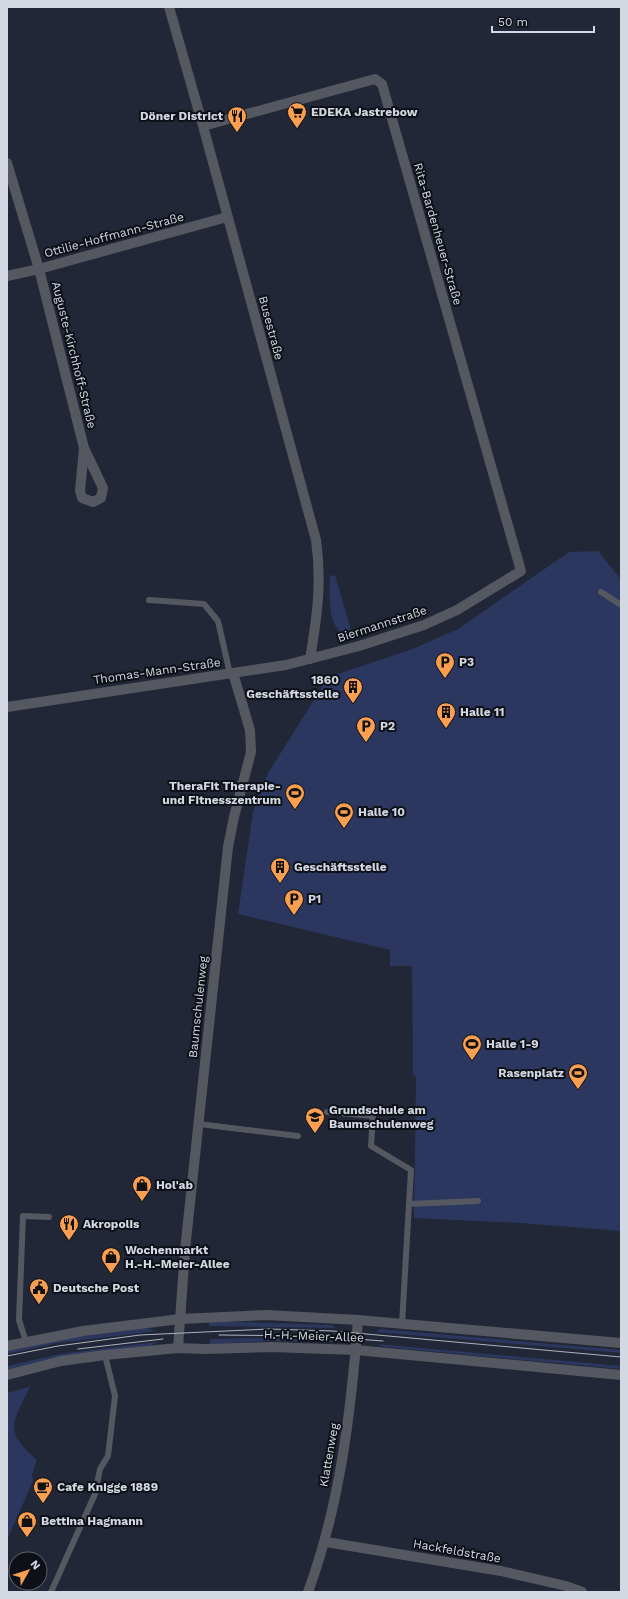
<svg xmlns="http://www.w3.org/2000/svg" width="628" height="1599" viewBox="0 0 628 1599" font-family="'Work Sans',sans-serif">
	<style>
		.green { fill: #2b375f }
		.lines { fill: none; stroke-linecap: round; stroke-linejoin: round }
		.service { stroke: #555860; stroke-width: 6 }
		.minor { stroke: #555860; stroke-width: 10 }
		.tram { stroke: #afb3bf; stroke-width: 1 }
		.labels { text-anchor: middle; stroke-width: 4; stroke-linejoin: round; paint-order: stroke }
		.poi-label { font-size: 12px; font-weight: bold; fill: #d4d8e3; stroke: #0d1017; text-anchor: start }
		.street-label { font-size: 12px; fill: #d4d8e3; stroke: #0d1017 }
	</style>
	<rect width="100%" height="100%" fill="#212737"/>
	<path class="green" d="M 598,551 L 619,577 L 621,582 L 621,1231 L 521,1223 L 414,1218 L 416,1076 L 413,1075 L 412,966 L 390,966 L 390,950 L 238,914 L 253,812 L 268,773 L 321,689 L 323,679 L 415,648 L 458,629 L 569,552 Z
		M 335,575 L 352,634 L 345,636 C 326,623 330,597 330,576 Z
		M 209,1321 L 332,1325 L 336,1328 L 209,1326 Z
		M 147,1328 L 156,1331 L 58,1343 L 7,1354 L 7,1351 L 58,1339 Z
		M 380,1329 L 621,1350 L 621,1353 L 376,1332 Z
		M 270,1338 L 336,1341 L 334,1342 L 271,1341 L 210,1344 L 210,1339 Z
		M 156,1342 L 151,1346 L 119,1349 L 7,1370 L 7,1366 L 60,1354 Z
		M 377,1344 L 621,1366 L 621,1369 L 385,1347 Z
		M 30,1387 C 12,1425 3,1429 37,1460 L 32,1474 L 33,1481 L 7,1540 L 7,1393 Z"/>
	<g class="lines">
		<path class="service" d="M 601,592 L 621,605
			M 149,600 L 204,604 L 218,621 L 230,674
			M 327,1112 L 373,1116 L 371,1146 L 411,1170 L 402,1324
			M 199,1124 L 298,1136
			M 409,1204 L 478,1201
			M 26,1342 L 19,1320 L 23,1216 L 49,1217
			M 51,1592 L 95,1494 L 100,1469 L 108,1456 L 115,1396 L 105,1355"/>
		<path class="minor" d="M 169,7 L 203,126 L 316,540 C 322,582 317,617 310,659
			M 7,163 L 39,269 L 84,448 L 103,488 L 101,498 L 93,502 L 82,498 L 80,491 L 84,448
			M 7,276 L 39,269 L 227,217
			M 7,707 L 286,665 L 359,646 L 424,625 L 457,610 L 521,571 L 382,84 L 375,79 L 203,126
			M 7,1346 L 83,1331 L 180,1319 L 267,1315 L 358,1320 L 621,1343
			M 178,1348 L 185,1250 L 228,847 L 234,817 L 251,752 L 250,730 L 233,673
			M 7,1375 L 61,1361 L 105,1355 L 178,1348 L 205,1349 L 271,1347 L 356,1350 L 621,1375
			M 326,1542 L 501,1571 L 566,1586 L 582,1592
			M 308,1592 C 340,1505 351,1412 358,1320"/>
		<path class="tram" d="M 219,1335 L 315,1336 L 383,1341
			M 78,1349 L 163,1339
			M 7,1356 L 58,1346 L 140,1335 L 269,1329 L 333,1331 L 621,1357"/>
	</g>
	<defs>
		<g id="supermarket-pin" transform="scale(1)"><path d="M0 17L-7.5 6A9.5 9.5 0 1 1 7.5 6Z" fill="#fa9f4f" stroke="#0d1017"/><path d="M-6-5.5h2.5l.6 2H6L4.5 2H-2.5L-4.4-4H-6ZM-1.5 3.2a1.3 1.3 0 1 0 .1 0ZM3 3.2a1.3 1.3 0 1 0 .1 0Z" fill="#111"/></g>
		<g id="restaurant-pin" transform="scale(1)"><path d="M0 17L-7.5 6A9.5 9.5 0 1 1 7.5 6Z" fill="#fa9f4f" stroke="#0d1017"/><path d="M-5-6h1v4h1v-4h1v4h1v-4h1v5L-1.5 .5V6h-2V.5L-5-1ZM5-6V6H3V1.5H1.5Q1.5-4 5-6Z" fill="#111"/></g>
		<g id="parking-pin" transform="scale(1)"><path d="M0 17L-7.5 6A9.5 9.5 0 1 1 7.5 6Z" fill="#fa9f4f" stroke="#0d1017"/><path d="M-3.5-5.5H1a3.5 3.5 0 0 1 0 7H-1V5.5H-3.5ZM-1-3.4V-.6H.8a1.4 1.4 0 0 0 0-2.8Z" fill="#111"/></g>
		<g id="building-pin" transform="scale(1)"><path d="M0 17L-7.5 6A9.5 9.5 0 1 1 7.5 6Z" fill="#fa9f4f" stroke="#0d1017"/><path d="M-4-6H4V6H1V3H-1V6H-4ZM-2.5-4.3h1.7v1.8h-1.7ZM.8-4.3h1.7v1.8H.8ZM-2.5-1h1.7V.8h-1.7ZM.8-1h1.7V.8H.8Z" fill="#111"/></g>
		<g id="stadium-pin" transform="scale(1)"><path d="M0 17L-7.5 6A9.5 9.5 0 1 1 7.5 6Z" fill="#fa9f4f" stroke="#0d1017"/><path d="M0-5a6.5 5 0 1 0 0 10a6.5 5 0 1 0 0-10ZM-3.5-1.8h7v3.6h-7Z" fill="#111"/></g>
		<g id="school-pin" transform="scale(1)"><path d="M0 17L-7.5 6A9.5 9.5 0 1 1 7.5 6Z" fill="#fa9f4f" stroke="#0d1017"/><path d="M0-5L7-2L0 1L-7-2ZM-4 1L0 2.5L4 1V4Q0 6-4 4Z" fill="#111"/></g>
		<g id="shop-pin" transform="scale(1)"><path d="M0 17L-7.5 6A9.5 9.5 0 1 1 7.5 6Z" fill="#fa9f4f" stroke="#0d1017"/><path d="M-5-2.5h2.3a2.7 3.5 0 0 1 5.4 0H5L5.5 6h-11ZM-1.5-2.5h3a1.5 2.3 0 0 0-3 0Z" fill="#111"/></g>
		<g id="civic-pin" transform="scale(1)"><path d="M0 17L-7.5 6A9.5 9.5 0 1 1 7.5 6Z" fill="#fa9f4f" stroke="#0d1017"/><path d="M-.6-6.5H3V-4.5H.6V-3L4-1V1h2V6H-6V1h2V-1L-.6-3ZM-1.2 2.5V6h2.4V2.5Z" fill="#111"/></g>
		<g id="cafe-pin" transform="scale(1)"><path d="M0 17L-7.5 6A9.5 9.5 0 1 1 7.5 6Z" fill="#fa9f4f" stroke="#0d1017"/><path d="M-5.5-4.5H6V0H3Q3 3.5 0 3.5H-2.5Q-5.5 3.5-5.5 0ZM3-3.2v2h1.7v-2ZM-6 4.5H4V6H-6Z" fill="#111"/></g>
	</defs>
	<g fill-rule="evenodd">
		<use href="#supermarket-pin" x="297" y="112"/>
		<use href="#restaurant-pin" x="237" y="116"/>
		<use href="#parking-pin" x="445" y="662"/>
		<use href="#building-pin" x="353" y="687"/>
		<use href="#building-pin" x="446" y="712"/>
		<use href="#parking-pin" x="366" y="726"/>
		<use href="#stadium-pin" x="295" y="793"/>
		<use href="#stadium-pin" x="344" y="812"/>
		<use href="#building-pin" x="280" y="867"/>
		<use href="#parking-pin" x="294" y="899"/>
		<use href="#stadium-pin" x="472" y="1044"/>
		<use href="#stadium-pin" x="578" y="1073"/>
		<use href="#school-pin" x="315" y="1117"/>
		<use href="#shop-pin" x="142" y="1185"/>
		<use href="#restaurant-pin" x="69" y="1224"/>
		<use href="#shop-pin" x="111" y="1257"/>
		<use href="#civic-pin" x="39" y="1288"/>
		<use href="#cafe-pin" x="43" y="1487"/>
		<use href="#shop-pin" x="27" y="1521"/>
	</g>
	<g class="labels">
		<g class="poi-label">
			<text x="311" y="116">EDEKA Jastrebow</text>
			<text x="223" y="120" text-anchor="end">Döner District</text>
			<text x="459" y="666">P3</text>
			<text x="339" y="684" text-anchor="end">1860<tspan x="339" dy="14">Geschäftsstelle</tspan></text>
			<text x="460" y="716">Halle 11</text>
			<text x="380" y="730">P2</text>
			<text x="281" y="790" text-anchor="end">TheraFit Therapie-<tspan x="281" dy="14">und Fitnesszentrum</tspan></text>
			<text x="358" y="816">Halle 10</text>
			<text x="294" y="871">Geschäftsstelle</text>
			<text x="308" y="903">P1</text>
			<text x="486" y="1048">Halle 1-9</text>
			<text x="564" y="1077" text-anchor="end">Rasenplatz</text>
			<text x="329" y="1114">Grundschule am<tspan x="329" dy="14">Baumschulenweg</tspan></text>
			<text x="156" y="1189">Hol'ab</text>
			<text x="83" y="1228">Akropolis</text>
			<text x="125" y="1254">Wochenmarkt<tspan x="125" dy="14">H.-H.-Meier-Allee</tspan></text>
			<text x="53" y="1292">Deutsche Post</text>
			<text x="57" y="1491">Cafe Knigge 1889</text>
			<text x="41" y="1525">Bettina Hagmann</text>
		</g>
		<g class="street-label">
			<text transform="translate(438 234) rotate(74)" y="4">Rita-Bardenheuer-Straße</text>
			<text transform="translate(114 235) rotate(-15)" y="4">Ottilie-Hoffmann-Straße</text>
			<text transform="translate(271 328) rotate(75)" y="4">Busestraße</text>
			<text transform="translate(74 355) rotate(76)" y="4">Auguste-Kirchhoff-Straße</text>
			<text transform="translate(382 624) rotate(-18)" y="4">Biermannstraße</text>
			<text transform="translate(157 671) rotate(-8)" y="4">Thomas-Mann-Straße</text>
			<text transform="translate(198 1007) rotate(-84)" y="4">Baumschulenweg</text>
			<text transform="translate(314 1336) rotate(2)" y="4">H.-H.-Meier-Allee</text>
			<text transform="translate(329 1455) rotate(-80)" y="4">Klattenweg</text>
			<text transform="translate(457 1551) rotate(10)" y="4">Hackfeldstraße</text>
		</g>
	</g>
	<rect width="628" height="1599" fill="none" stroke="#d4d8e3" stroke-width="16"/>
	<g transform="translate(28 1571) rotate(51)"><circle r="19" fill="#0d1017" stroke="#5d6069"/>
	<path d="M0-3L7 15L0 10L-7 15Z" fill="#fa9f4f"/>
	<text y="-6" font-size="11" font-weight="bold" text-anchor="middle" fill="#d4d8e3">N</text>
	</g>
	<path d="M492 26v6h102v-6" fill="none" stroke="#d4d8e3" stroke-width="2"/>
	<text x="498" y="26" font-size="12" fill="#d4d8e3" stroke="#0d1017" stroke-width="3" paint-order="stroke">50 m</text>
</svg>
